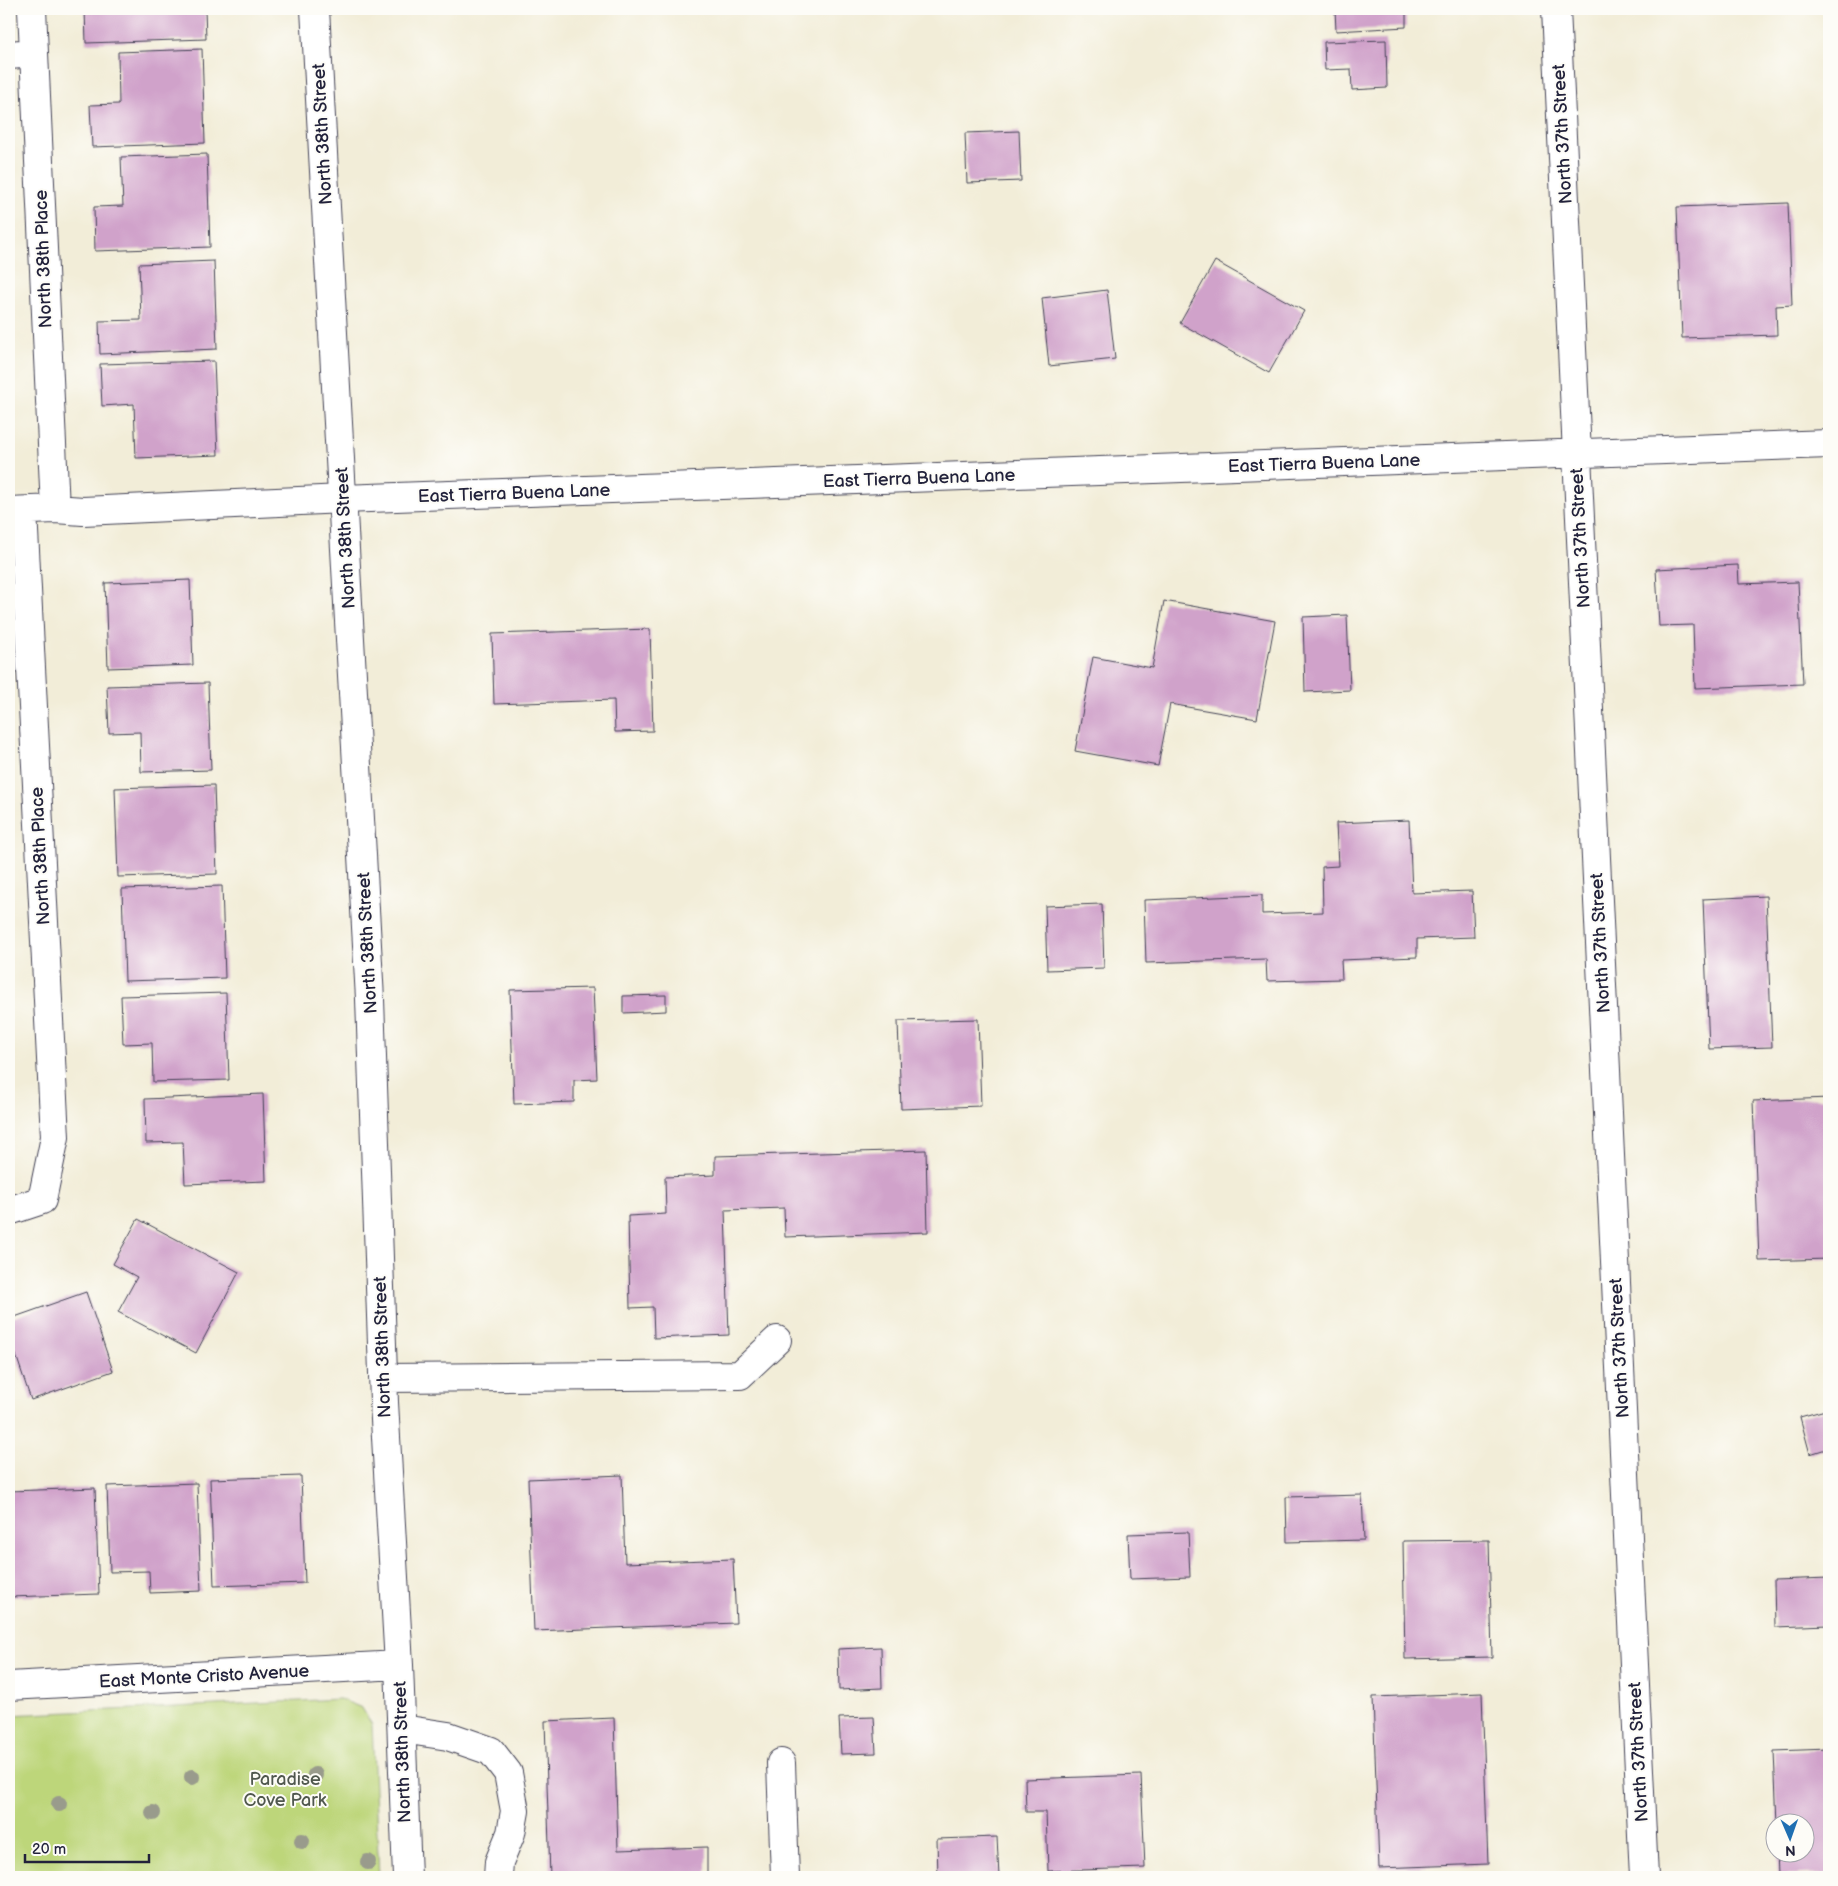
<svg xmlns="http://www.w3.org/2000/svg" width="1838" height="1886" viewBox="0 0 1838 1886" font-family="'Balsamiq Sans',sans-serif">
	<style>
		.green { fill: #bdd67a; stroke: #707c5a }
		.building { fill: #d0a2ca }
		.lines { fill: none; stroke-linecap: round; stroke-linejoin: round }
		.minor-casing { stroke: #414053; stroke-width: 30 }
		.minor { stroke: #fff; stroke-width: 28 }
		.tree { fill: #999b8c }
		.labels { text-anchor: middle; stroke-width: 4; stroke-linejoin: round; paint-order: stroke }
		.street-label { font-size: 18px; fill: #22223b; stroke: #fdfcf7 }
		.park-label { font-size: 18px; fill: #50584e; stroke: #fdfcf7 }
	</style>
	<rect width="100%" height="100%" fill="#fdfcf7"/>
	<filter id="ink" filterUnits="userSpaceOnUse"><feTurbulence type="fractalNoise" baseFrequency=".02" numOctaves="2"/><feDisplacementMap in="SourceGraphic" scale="10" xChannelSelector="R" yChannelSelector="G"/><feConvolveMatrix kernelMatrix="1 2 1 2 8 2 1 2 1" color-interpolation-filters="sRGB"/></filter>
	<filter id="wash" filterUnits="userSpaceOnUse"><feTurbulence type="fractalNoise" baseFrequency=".0096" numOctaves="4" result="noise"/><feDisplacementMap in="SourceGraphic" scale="20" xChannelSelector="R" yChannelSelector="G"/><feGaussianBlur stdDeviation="1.12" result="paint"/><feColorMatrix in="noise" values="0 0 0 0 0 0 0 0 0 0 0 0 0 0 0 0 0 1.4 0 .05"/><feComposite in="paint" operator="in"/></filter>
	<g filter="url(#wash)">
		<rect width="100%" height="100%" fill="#f2edd8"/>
		<path class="green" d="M 340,1699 L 362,1708 L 372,1725 L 379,1877 L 9,1877 L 9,1715 Z"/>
		<g id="blocks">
			<path class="building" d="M 85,9 L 205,9 L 206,39 L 86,43 Z
				M 1335,9 L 1406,9 L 1406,27 L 1336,31 Z
				M 1386,40 L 1387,88 L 1352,90 L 1351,69 L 1325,70 L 1324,42 Z
				M 202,49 L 205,143 L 92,147 L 90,105 L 119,104 L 118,52 Z
				M 1019,131 L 1021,181 L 967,183 L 965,133 Z
				M 207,154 L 210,247 L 95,251 L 94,207 L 123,206 L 121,157 Z
				M 1788,203 L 1792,305 L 1776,306 L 1777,335 L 1682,338 L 1677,207 Z
				M 214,261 L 217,349 L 100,354 L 99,321 L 141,320 L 139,264 Z
				M 1215,261 L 1304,311 L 1269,373 L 1180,323 Z
				M 1107,290 L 1115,359 L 1049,366 L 1042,298 Z
				M 214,361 L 218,455 L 136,458 L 134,404 L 102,406 L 100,364 Z
				M 1738,565 L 1739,584 L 1798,582 L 1803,684 L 1695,688 L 1693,625 L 1659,626 L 1656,569 Z
				M 190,580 L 193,665 L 108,668 L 105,583 Z
				M 1164,601 L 1275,621 L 1257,719 L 1170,704 L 1158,766 L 1075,751 L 1093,657 L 1152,668 Z
				M 1347,615 L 1350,690 L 1305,692 L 1303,617 Z
				M 650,629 L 653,731 L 615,732 L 614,700 L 494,704 L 492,634 Z
				M 208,683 L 211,770 L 141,772 L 140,732 L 109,733 L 107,686 Z
				M 214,785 L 217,874 L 118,877 L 115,788 Z
				M 1409,820 L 1412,893 L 1472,891 L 1474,937 L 1417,939 L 1417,957 L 1341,960 L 1342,979 L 1267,981 L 1266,959 L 1146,963 L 1144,900 L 1262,895 L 1262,914 L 1323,912 L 1322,867 L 1338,866 L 1336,823 Z
				M 222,886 L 225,978 L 125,981 L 122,889 Z
				M 1766,896 L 1772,1047 L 1709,1049 L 1703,899 Z
				M 1102,904 L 1104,968 L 1047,970 L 1045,906 Z
				M 593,988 L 597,1079 L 574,1080 L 574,1102 L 514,1104 L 510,990 Z
				M 226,993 L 229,1080 L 153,1082 L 152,1043 L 123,1044 L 121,996 Z
				M 666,995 L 666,1011 L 623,1013 L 623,996 Z
				M 978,1019 L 981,1106 L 901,1109 L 898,1021 Z
				M 263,1094 L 266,1181 L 185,1184 L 183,1142 L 146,1143 L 145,1099 Z
				M 1829,1098 L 1829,1259 L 1759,1261 L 1753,1101 Z
				M 926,1150 L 928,1232 L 785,1237 L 784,1208 L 725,1210 L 729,1335 L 654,1338 L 653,1307 L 630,1308 L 628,1216 L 666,1214 L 665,1177 L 715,1175 L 715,1156 Z
				M 138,1219 L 239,1272 L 196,1353 L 118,1312 L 137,1277 L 113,1264 Z
				M 86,1292 L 113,1371 L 31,1400 L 9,1334 L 9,1319 Z
				M 1829,1409 L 1829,1448 L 1810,1454 L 1800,1417 Z
				M 622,1475 L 625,1563 L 733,1559 L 736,1623 L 534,1631 L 528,1479 Z
				M 301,1476 L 305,1583 L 214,1586 L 210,1479 Z
				M 197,1483 L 201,1591 L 150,1593 L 149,1571 L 110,1572 L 107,1486 Z
				M 95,1488 L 99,1594 L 9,1597 L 9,1491 Z
				M 1362,1495 L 1364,1540 L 1287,1542 L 1286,1497 Z
				M 1188,1532 L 1190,1577 L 1130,1579 L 1128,1534 Z
				M 1489,1540 L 1492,1657 L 1405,1659 L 1403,1541 Z
				M 1829,1578 L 1829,1625 L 1775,1627 L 1774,1580 Z
				M 881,1647 L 882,1688 L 839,1690 L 838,1649 Z
				M 1482,1693 L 1488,1864 L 1379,1868 L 1373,1697 Z
				M 874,1717 L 876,1753 L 841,1754 L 839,1718 Z
				M 614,1718 L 618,1850 L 707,1847 L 707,1877 L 550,1877 L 545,1721 Z
				M 1829,1749 L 1829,1873 L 1779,1875 L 1778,1854 L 1806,1854 L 1806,1824 L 1777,1824 L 1774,1751 Z
				M 1141,1775 L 1145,1868 L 1048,1871 L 1046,1812 L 1026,1812 L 1025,1779 Z
				M 997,1837 L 999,1877 L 938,1877 L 937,1839 Z"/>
		</g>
	</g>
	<g filter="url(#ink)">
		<use href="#blocks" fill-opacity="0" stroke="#414053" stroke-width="1"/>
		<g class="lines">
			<g class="minor-casing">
				<path id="minor" d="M 32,9 L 55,509
					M 315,9 L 370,999 L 384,1402 L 399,1665 L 407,1877
					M 1556,9 L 1644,1877
					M 9,55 L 34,53
					M 9,511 L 55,509 L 83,511 L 343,499 L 1829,444
					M 9,1211 L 42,1200 L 55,1137 L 23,511
					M 383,1378 L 740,1375 L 777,1340
					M 9,1686 L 399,1665
					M 402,1729 L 448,1736 L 491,1751 L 508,1773 L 515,1811 L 511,1833 L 499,1862 L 498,1877
					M 781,1763 L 785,1877"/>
			</g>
			<use href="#minor" class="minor"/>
		</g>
		<g class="tree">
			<circle cx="315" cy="1775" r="8"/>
			<circle cx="192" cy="1777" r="8"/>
			<circle cx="59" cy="1804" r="8"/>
			<circle cx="153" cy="1813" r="8"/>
			<circle cx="302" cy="1841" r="8"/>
			<circle cx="368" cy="1862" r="8"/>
		</g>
	</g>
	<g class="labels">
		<g class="street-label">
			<text transform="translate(322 134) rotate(-93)" y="6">North 38th Street</text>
			<text transform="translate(1562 134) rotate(-93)" y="6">North 37th Street</text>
			<text transform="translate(43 259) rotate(-92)" y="6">North 38th Place</text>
			<text transform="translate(1324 463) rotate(-2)" y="6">East Tierra Buena Lane</text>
			<text transform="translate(919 478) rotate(-2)" y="6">East Tierra Buena Lane</text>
			<text transform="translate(514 493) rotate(-2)" y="6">East Tierra Buena Lane</text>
			<text transform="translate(345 538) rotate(-93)" y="6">North 38th Street</text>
			<text transform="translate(1580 538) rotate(-93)" y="6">North 37th Street</text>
			<text transform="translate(40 856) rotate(-93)" y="6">North 38th Place</text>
			<text transform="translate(367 943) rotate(-93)" y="6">North 38th Street</text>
			<text transform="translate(1600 943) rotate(-93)" y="6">North 37th Street</text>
			<text transform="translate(382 1347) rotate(-92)" y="6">North 38th Street</text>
			<text transform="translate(1619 1348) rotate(-93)" y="6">North 37th Street</text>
			<text transform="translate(204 1676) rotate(-3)" y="6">East Monte Cristo Avenue</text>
			<text transform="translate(402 1752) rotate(-92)" y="6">North 38th Street</text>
			<text transform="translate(1638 1752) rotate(-93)" y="6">North 37th Street</text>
		</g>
		<g class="park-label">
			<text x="285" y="1785">Paradise<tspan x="285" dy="21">Cove Park</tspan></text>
		</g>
	</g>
	<rect width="1838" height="1886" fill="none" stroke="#fdfcf7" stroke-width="30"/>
	<g transform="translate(1790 1838) rotate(178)"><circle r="24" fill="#fdfcf7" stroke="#a5a5ac"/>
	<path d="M0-4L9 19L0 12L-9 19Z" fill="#1f6fb2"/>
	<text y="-8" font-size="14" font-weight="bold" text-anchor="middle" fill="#22223b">N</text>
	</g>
	<path d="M25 1854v8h124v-8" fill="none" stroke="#22223b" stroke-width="2.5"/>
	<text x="32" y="1854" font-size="15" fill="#22223b" stroke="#fdfcf7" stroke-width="4" paint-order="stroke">20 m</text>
</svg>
